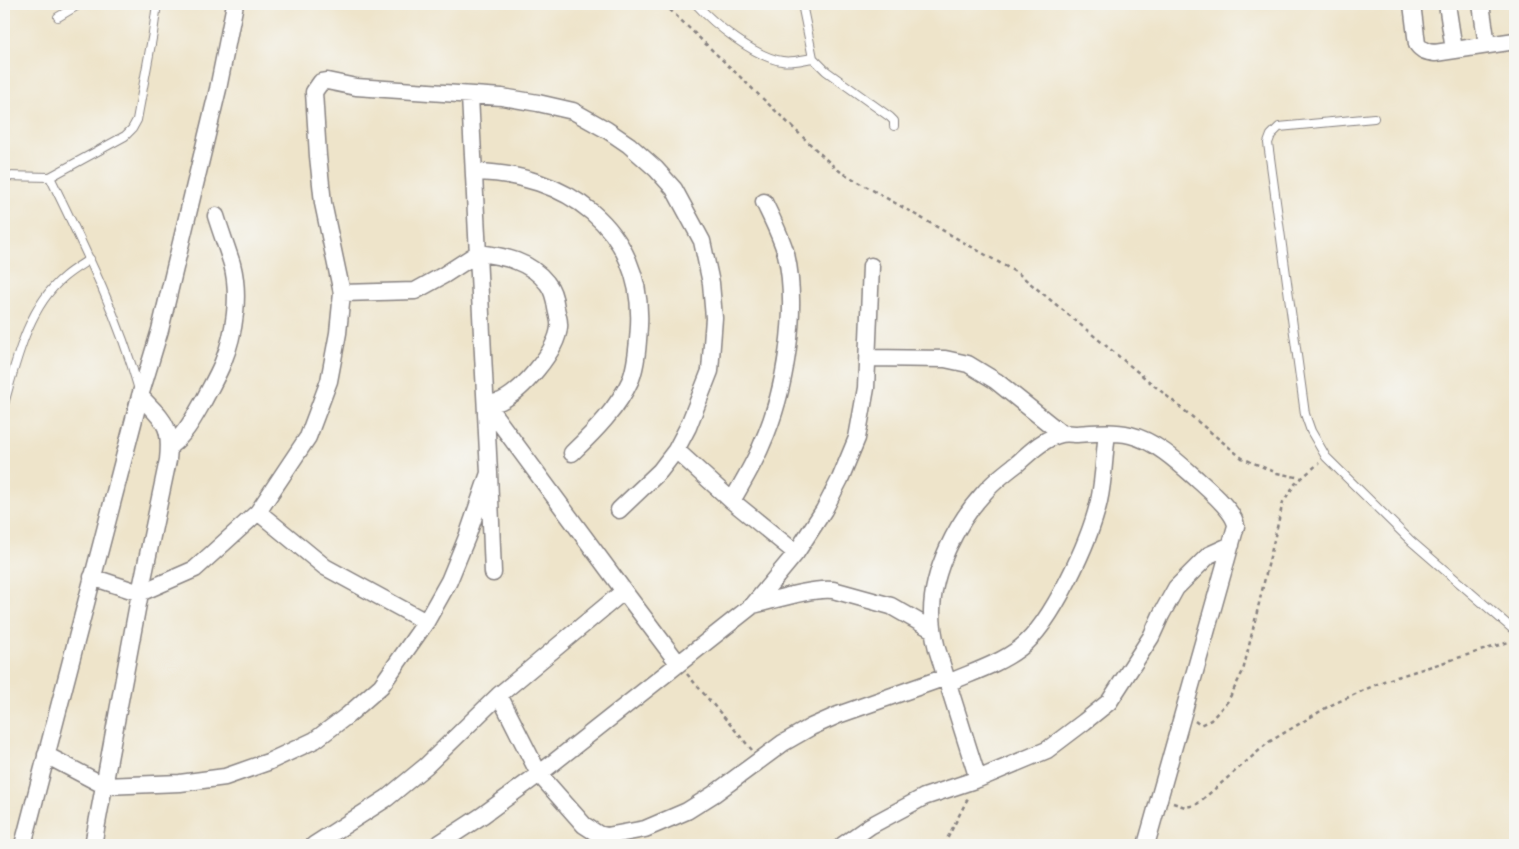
<svg xmlns="http://www.w3.org/2000/svg" width="1519" height="849" viewBox="0 0 1519 849" font-family="'Gochi Hand',sans-serif">
	<style>
		.lines { fill: none; stroke-linecap: round; stroke-linejoin: round }
		.service-casing { stroke: #888382; stroke-width: 10 }
		.minor-casing { stroke: #888382; stroke-width: 19 }
		.path { stroke: #888382; stroke-width: 2.5; stroke-dasharray: 4 4; stroke-linecap: butt }
		.service { stroke: #fff; stroke-width: 8 }
		.minor { stroke: #fff; stroke-width: 16 }
	</style>
	<rect width="100%" height="100%" fill="#f6f6f2"/>
	<filter id="ink" filterUnits="userSpaceOnUse"><feTurbulence type="fractalNoise" baseFrequency=".02" numOctaves="2"/><feDisplacementMap in="SourceGraphic" scale="10" xChannelSelector="R" yChannelSelector="G"/><feConvolveMatrix kernelMatrix="1 2 1 2 8 2 1 2 1" color-interpolation-filters="sRGB"/></filter>
	<filter id="wash" filterUnits="userSpaceOnUse"><feTurbulence type="fractalNoise" baseFrequency=".0096" numOctaves="4" result="noise"/><feDisplacementMap in="SourceGraphic" scale="20" xChannelSelector="R" yChannelSelector="G"/><feGaussianBlur stdDeviation="1.12" result="paint"/><feColorMatrix in="noise" values="0 0 0 0 0 0 0 0 0 0 0 0 0 0 0 0 0 1.4 0 .05"/><feComposite in="paint" operator="in"/></filter>
	<g filter="url(#wash)">
		<rect width="100%" height="100%" fill="#eee4ca"/>
	</g>
	<g filter="url(#ink)">
		<g class="lines">
			<g class="service-casing">
				<path id="service" d="M 696,4 C 714,24 755,57 782,61 C 792,63 804,59 813,58
					M 802,4 L 813,58 L 826,71 L 890,117 L 894,121 L 894,126
					M 58,17 L 80,4
					M 1374,118 L 1279,127 L 1271,135 L 1268,143 L 1305,414 L 1311,431 L 1326,457 L 1411,541 L 1515,631
					M 4,176 L 50,177 L 125,136 L 132,129 L 137,120 L 153,33 L 157,4
					M 50,177 C 84,247 118,315 139,390
					M 4,404 C 16,361 28,307 64,277 C 72,270 81,265 90,259"/>
			</g>
			<g class="minor-casing">
				<path id="minor" d="M 1412,4 L 1417,44 C 1422,51 1427,52 1435,53 L 1515,41
					M 1447,4 L 1454,50
					M 1481,4 L 1487,45
					M 470,96 L 489,473 L 493,573
					M 474,172 C 565,173 644,228 639,326 C 638,342 637,363 631,379 C 618,408 595,431 572,453
					M 869,358 L 945,359 L 968,364 L 996,381 L 1062,434
					M 170,446 C 186,434 194,417 204,400 C 210,388 218,375 223,362 C 235,333 240,294 232,264 C 227,248 221,232 216,216
					M 676,450 L 732,501 L 796,553
					M 732,501 C 742,483 754,464 762,444 C 785,393 799,310 786,254 C 781,236 772,219 764,202
					M 258,512 L 325,567 L 426,622
					M 92,577 L 140,593 L 195,569 L 258,512 L 308,437 L 329,381 L 338,333 L 342,293 L 323,203 L 318,156 L 314,92 L 321,82 L 327,81 L 356,87 L 502,97 L 538,103 L 573,111 L 607,130 L 629,145 L 656,169 L 674,189 L 702,241 L 711,283 L 714,318 L 710,371 L 688,427 L 676,450 L 660,471 L 619,510
					M 624,591 L 678,663
					M 753,605 C 775,600 810,588 833,590 L 891,606 L 933,630
					M 948,683 C 973,672 999,664 1020,648 C 1052,624 1090,540 1099,501 C 1104,479 1104,455 1107,433
					M 499,695 L 539,774 L 584,825 L 598,834 L 607,836 L 645,829 L 687,811 L 714,794 L 783,743 L 811,727 L 838,715 L 946,677
					M 46,755 L 105,786 L 180,783 L 225,777 L 268,762 L 315,740 L 348,715 L 381,686 L 426,622 L 449,581 L 467,537 L 489,473
					M 978,779 L 937,649 C 934,637 932,625 932,612 C 932,571 957,522 984,493 C 994,481 1006,472 1018,463 C 1030,452 1046,437 1062,434 C 1067,433 1072,434 1077,434 C 1094,433 1113,431 1130,435 C 1156,441 1179,463 1198,480 C 1209,490 1235,512 1236,526 L 1146,845
					M 23,845 L 140,396 L 160,330 L 218,89 L 235,4
					M 93,845 L 140,593 L 168,460 C 172,423 163,421 140,396
					M 314,845 L 387,798 L 426,766 L 499,695 L 624,591 L 486,404 C 490,403 496,403 501,401 C 522,391 557,351 559,327 C 560,321 557,314 556,308 C 555,300 552,289 547,283 C 530,261 504,256 478,253 L 444,275 L 415,291 L 342,293
					M 437,845 L 483,815 L 539,774 L 753,605 L 796,553 L 824,510 L 840,479 L 857,438 L 866,388 L 871,266
					M 843,845 L 870,826 L 924,797 L 978,779 L 1047,750 L 1084,722 L 1109,702 L 1151,637 L 1161,615 L 1176,588 L 1209,555 L 1231,545"/>
			</g>
			<path class="path" d="M 664,4 L 831,164 L 841,172 L 1019,274 L 1242,458 L 1277,473 L 1301,478
				M 687,674 L 752,750
				M 1195,721 L 1200,725 L 1211,720 L 1228,701 L 1243,671 L 1283,502 L 1295,484 L 1319,463
				M 1173,803 L 1185,807 L 1196,805 L 1269,742 L 1329,706 L 1384,681 L 1512,641
				M 944,845 L 968,798"/>
			<use href="#service" class="service"/>
			<use href="#minor" class="minor"/>
		</g>
	</g>
	<rect width="1519" height="849" fill="none" stroke="#f6f6f2" stroke-width="20"/>
</svg>
